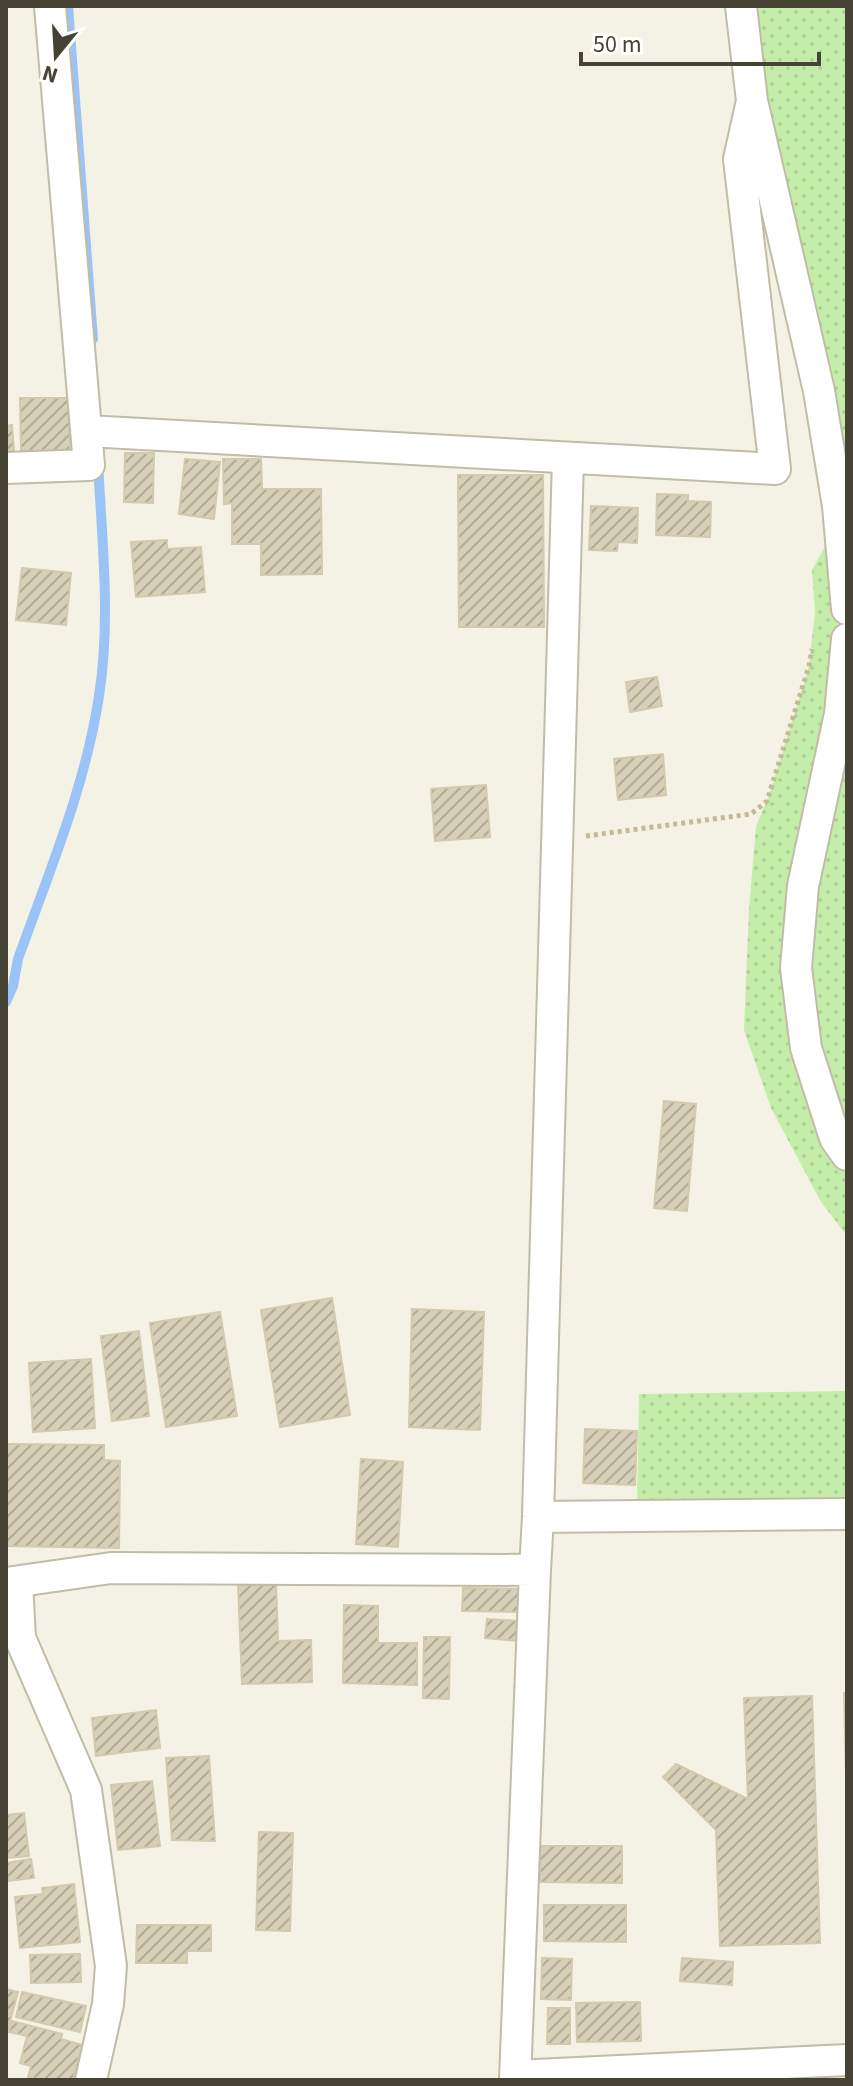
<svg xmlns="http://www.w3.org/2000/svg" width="853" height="2086" viewBox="0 0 853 2086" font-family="'Source Sans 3',sans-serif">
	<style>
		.green { fill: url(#green-dots) }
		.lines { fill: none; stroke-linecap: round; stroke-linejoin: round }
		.stream { stroke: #9ac3f8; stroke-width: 10 }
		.building { fill: url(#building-hatch); stroke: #d3c9ac; stroke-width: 2 }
		.minor-casing { stroke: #c1bca6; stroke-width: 34 }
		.path { stroke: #c4bb96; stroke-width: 5; stroke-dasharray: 4 4; stroke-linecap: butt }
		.minor { stroke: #fff; stroke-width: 30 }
	</style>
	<defs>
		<pattern id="green-dots" width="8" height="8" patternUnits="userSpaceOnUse" patternTransform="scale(2)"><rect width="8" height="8" fill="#c4eda9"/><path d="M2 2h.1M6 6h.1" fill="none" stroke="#aacc92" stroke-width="1.8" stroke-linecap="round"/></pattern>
		<pattern id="building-hatch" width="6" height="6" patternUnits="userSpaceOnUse" patternTransform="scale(2)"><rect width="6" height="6" fill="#d7d0b9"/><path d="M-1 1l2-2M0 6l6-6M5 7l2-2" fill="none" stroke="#b0aa97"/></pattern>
	</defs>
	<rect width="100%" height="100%" fill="#f4f2e5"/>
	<path class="green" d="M 749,6 L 847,6 L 847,617 L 834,547 L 843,650 L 847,632 L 847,1154 L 829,1151 L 847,1171 L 847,1236 L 821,1202 L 771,1108 L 744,1030 L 749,909 L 756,827 L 770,792 L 809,666 L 815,612 L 812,570 L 833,532 Z
		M 847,1391 L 847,1506 L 637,1508 L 639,1394 Z"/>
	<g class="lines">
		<path class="stream" d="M 68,6 L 93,339
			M 6,1002 L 13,986 L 18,959 C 49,872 85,788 99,696 C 111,620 102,540 98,463"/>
	</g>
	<path class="building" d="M 20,398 L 69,398 L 70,450 L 21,451 Z
		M 12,425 L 14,451 L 6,452 L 6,426 Z
		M 125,453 L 154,453 L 153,503 L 124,502 Z
		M 185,459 L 220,462 L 214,519 L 179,514 Z
		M 223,459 L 261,459 L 262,489 L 321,489 L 322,574 L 261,575 L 261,544 L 232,544 L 232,503 L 224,504 Z
		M 458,475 L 543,475 L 544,627 L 459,627 Z
		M 657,494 L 688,495 L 688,501 L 711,502 L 710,537 L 656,535 Z
		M 591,506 L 638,508 L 637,543 L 618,542 L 617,551 L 589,550 Z
		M 167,540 L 167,549 L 201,547 L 205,592 L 136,597 L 131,542 Z
		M 22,568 L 71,573 L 66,625 L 16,620 Z
		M 657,677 L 662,706 L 630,712 L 626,682 Z
		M 663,754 L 666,795 L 618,800 L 614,759 Z
		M 486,785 L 490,837 L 435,841 L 431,789 Z
		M 664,1101 L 696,1104 L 687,1211 L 654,1208 Z
		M 332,1298 L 350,1415 L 280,1427 L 261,1310 Z
		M 412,1309 L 484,1312 L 480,1430 L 409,1427 Z
		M 220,1312 L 237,1416 L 166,1427 L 150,1323 Z
		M 139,1331 L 149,1416 L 112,1421 L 101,1336 Z
		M 91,1359 L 95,1428 L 33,1432 L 29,1363 Z
		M 585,1429 L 637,1431 L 635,1485 L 583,1483 Z
		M 6,1444 L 104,1445 L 104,1460 L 120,1461 L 119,1548 L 6,1546 Z
		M 361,1459 L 403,1462 L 398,1547 L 356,1544 Z
		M 276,1584 L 278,1641 L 311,1640 L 312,1682 L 242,1684 L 238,1585 Z
		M 463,1588 L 524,1589 L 523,1612 L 462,1611 Z
		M 344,1605 L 378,1606 L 378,1643 L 417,1643 L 417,1685 L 343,1683 Z
		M 487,1619 L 520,1621 L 519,1641 L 485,1638 Z
		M 424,1637 L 450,1637 L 449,1699 L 423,1698 Z
		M 844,1693 L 847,1693 L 847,1817 Z
		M 812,1696 L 820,1943 L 720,1946 L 716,1830 L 663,1777 L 676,1764 L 748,1799 L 744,1698 Z
		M 156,1710 L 160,1748 L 96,1756 L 92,1718 Z
		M 209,1756 L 215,1841 L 172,1840 L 166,1758 Z
		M 152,1781 L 160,1846 L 118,1850 L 111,1785 Z
		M 24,1813 L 29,1856 L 6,1858 L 6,1815 Z
		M 259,1832 L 293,1833 L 290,1931 L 256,1930 Z
		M 540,1846 L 622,1846 L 622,1883 L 540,1882 Z
		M 31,1859 L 34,1878 L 8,1881 L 6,1863 Z
		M 74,1884 L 80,1942 L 20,1948 L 15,1897 L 43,1894 L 42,1888 Z
		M 544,1905 L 626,1905 L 626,1942 L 544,1941 Z
		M 137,1925 L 211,1925 L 211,1951 L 187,1951 L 187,1963 L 136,1963 Z
		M 80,1954 L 81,1982 L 31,1983 L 30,1955 Z
		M 542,1958 L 572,1959 L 571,2000 L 541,1999 Z
		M 682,1958 L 733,1962 L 732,1985 L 680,1981 Z
		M 6,1989 L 18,1992 L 6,2036 Z
		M 22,1992 L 86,2006 L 80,2032 L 16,2017 Z
		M 640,2002 L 641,2041 L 577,2042 L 576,2003 Z
		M 548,2008 L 570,2008 L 570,2044 L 547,2044 Z
		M 12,2021 L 62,2034 L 61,2039 L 82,2045 L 73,2080 L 40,2080 L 28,2077 L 31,2066 L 20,2063 L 27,2036 L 9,2032 Z"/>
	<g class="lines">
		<g class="minor-casing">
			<path id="minor" d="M 741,6 L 752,101 L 819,391 L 838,506 L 847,609
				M 87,431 L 775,469 L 739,159 L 752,101
				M 6,468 L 89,465 L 50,6
				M 847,639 L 840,714 L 803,886 L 796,968 L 806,1048 L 835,1138 L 847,1155
				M 538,1517 L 847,1514
				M 17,1582 L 20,1638 L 86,1790 L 111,1966 L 108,2004 L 91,2080
				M 6,1583 L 111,1568 L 535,1570
				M 515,2076 L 847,2060
				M 515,2080 L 535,1570 L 538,1517 L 568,459"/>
		</g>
		<path class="path" d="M 586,836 L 751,814 L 767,801 L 809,666 L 812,649"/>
		<use href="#minor" class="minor"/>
	</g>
	<rect width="853" height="2086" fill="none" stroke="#474334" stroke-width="16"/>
	<g transform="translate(56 56) rotate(198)" stroke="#ffffff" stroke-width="6" paint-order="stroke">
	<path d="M0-6L14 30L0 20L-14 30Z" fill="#474334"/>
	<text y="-12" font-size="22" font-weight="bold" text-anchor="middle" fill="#474334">N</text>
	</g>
	<path d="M581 52v12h238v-12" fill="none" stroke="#474334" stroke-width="4"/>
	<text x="593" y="52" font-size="24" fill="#474334" stroke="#ffffff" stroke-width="6" paint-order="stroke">50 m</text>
</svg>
